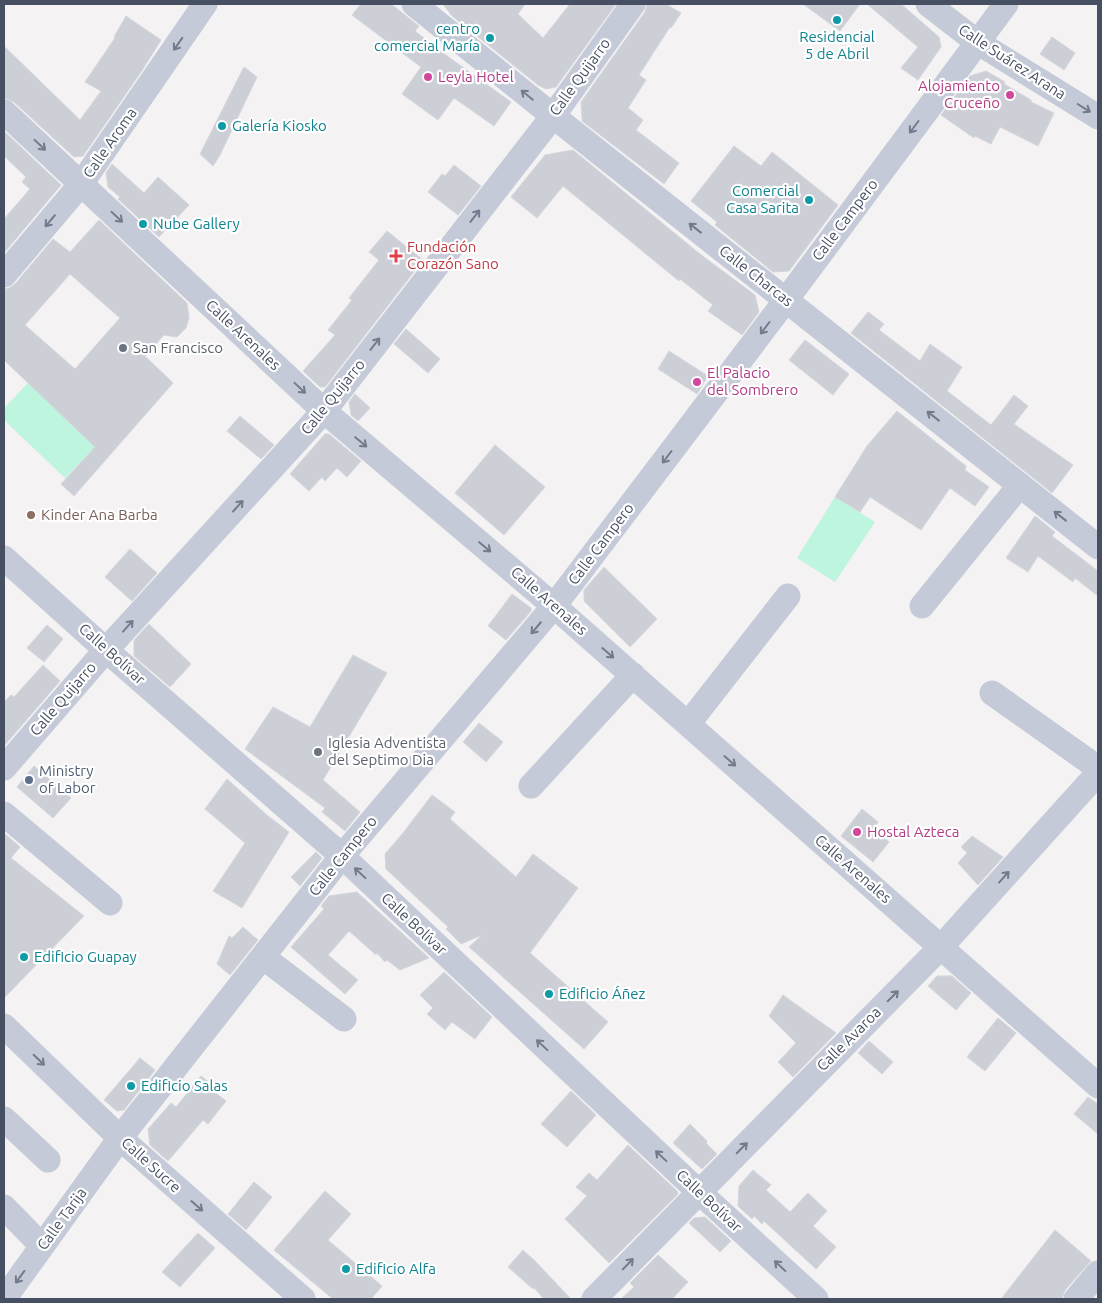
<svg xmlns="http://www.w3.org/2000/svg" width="1102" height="1303" viewBox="0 0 1102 1303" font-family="Ubuntu,sans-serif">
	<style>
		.green { fill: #bdf5de }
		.building { fill: #cdcfd7; stroke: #d5d6de; fill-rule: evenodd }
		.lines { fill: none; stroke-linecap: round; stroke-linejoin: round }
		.minor { stroke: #c4cad8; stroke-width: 25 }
		.oneway { stroke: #737a8b }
		.culture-dot { fill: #0f9aa8; stroke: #fff; stroke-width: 2 }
		.hotel-dot { fill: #d1479c; stroke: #fff; stroke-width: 2 }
		.health-dot { fill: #e0444e; stroke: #fff; stroke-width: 2 }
		.worship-dot { fill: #6b7280; stroke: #fff; stroke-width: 2 }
		.education-dot { fill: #8d6e63; stroke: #fff; stroke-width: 2 }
		.service-dot { fill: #5c6f8a; stroke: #fff; stroke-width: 2 }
		.labels { text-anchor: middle; stroke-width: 4.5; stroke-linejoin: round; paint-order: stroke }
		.culture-label { font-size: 15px; fill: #0d838f; stroke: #fff; text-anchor: start }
		.street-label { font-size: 15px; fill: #474f62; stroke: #fff }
		.hotel-label { font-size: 15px; fill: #b23c85; stroke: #fff; text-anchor: start }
		.health-label { font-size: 15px; fill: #be3a42; stroke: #fff; text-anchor: start }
		.worship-label { font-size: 15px; fill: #5b616d; stroke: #fff; text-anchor: start }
		.education-label { font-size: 15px; fill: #785e54; stroke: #fff; text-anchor: start }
		.service-label { font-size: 15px; fill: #4e5e75; stroke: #fff; text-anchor: start }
	</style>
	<rect width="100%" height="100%" fill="#f4f2f2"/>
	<path class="green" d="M 28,383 L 95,447 L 65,478 L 4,420 L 4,408 Z
		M 835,497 L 875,522 L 835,582 L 797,558 Z"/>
	<path class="building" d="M 361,4 L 391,4 L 419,26 L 415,31 L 439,50 L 511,102 L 494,126 L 454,98 L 438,120 L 402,94 L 421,67 L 352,15 Z
		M 443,4 L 525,4 L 518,14 L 543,38 L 570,4 L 616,4 L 556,87 L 546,89 L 538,85 L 452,16 Z
		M 647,4 L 666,4 L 681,13 L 671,28 L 670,27 L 639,75 L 646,80 L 628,108 L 643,120 L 636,130 L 679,163 L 664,184 L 582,121 L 582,117 L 581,102 L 645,12 Z
		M 803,4 L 860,4 L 840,31 Z
		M 867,4 L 901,4 L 939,37 L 941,47 L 918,80 L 901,68 L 918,47 Z
		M 126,16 L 161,40 L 141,72 L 83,156 L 74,157 L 14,102 L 4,98 L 4,46 L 80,120 L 101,91 L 85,82 L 115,38 L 114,37 Z
		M 1052,37 L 1075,53 L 1064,70 L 1040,54 Z
		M 244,67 L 257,77 L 220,155 L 213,166 L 200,154 Z
		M 986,71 L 1005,82 L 1004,84 L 1031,100 L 1031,102 L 1054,113 L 1038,146 L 1000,127 L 991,144 L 975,136 L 974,138 L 941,115 L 970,76 Z
		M 4,131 L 61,185 L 4,253 L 4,219 L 30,189 L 22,182 L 26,177 L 4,156 Z
		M 734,146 L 761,166 L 772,152 L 838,205 L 789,271 L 773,272 L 715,225 L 717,222 L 691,201 Z
		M 573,150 L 700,254 L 755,295 L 759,312 L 742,335 L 708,311 L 713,305 L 680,279 L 679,281 L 563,186 L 537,218 L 511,197 L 545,155 Z
		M 112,164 L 144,193 L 158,177 L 189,205 L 159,237 L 118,199 L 120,197 L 108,187 L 106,173 Z
		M 454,165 L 481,186 L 458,215 L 428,192 L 442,174 L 445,176 Z
		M 99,220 L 187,303 L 189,318 L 186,328 L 177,337 L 164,335 L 145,356 L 173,383 L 74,496 L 61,484 L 95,447 L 4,360 L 4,289 L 9,288 L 15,284 L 53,239 L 70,252 ZM 70,274 L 120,318 L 75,369 L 25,325 Z
		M 387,231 L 423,260 L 325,387 L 320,387 L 303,371 L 335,335 L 328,330 L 352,300 L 349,298 L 379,260 L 369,252 Z
		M 868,312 L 884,324 L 879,330 L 920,361 L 930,344 L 962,367 L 947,391 L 991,425 L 1014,395 L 1028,406 L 1014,424 L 1073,465 L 1052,493 L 851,333 Z
		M 406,329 L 440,359 L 428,373 L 394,344 Z
		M 805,340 L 849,374 L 833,395 L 789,360 Z
		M 669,351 L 708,376 L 697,394 L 658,369 Z
		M 355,394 L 370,408 L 358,421 L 351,415 L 349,402 Z
		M 897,411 L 966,466 L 965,470 L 989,487 L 975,506 L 950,488 L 921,530 L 870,497 L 860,512 L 835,497 L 867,446 Z
		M 240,416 L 274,445 L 261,459 L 227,431 Z
		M 325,434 L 329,434 L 361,461 L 347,477 L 337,468 L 325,481 L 322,477 L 309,491 L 290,474 Z
		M 495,445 L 545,487 L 504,535 L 455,493 Z
		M 1035,516 L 1055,532 L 1052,536 L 1098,571 L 1098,596 L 1075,578 L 1073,582 L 1038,556 L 1028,572 L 1006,558 Z
		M 130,549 L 157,573 L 132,601 L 105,577 Z
		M 604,567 L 657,619 L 630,647 L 584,601 L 584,590 Z
		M 512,594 L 531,608 L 531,611 L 506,640 L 488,626 Z
		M 149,624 L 191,664 L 170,687 L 134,656 L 134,640 Z
		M 47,625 L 63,639 L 44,662 L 27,648 Z
		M 353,655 L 387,673 L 323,780 L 360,812 L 345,831 L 322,812 L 325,808 L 245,749 L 273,707 L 310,727 Z
		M 43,665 L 60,681 L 4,746 L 4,702 L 11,695 L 14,697 Z
		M 479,723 L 503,742 L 486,762 L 463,742 Z
		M 34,766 L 71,798 L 53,818 L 17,787 Z
		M 227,779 L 268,816 L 289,832 L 242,908 L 213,891 L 245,843 L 205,809 Z
		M 432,795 L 455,812 L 450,819 L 516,877 L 533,854 L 578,888 L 530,953 L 608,1022 L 584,1049 L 469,947 L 482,935 L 461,944 L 446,929 L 448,927 L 386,869 L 385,854 L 403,833 Z
		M 862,809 L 878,822 L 873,829 L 889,842 L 873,862 L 841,836 Z
		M 4,833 L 20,847 L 11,858 L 84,916 L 4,998 Z
		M 972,836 L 1003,857 L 978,885 L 958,863 L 967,853 L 961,847 Z
		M 316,852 L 322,858 L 300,886 L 291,877 Z
		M 357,892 L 429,958 L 400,970 L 387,960 L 385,962 L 377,953 L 376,955 L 349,931 L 328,955 L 358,980 L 345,994 L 291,947 L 324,909 L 321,906 L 329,896 Z
		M 243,927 L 258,940 L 230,975 L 217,964 L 229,936 L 232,938 Z
		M 444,972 L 492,1017 L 475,1039 L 452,1022 L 445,1030 L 427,1014 L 433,1008 L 420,995 Z
		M 937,976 L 952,976 L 971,993 L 956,1010 L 928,986 Z
		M 783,995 L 836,1033 L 793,1077 L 778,1062 L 796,1043 L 769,1016 Z
		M 998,1018 L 1016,1033 L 985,1071 L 967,1057 Z
		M 869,1041 L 893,1062 L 882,1074 L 858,1053 Z
		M 140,1058 L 155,1070 L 124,1110 L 117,1111 L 104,1100 Z
		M 201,1076 L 215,1087 L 212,1090 L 226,1101 L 208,1124 L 203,1120 L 168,1161 L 150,1145 L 148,1129 L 171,1103 L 176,1107 Z
		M 571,1091 L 596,1115 L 567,1147 L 541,1124 Z
		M 1088,1097 L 1098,1104 L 1098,1134 L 1074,1114 Z
		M 690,1124 L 707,1141 L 706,1143 L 717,1154 L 702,1169 L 673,1143 Z
		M 628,1145 L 677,1191 L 678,1194 L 609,1263 L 565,1219 L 587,1196 L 576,1187 L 589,1173 L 597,1180 Z
		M 753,1170 L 771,1185 L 766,1190 L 790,1212 L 808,1193 L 827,1211 L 813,1226 L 836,1247 L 816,1269 L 764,1221 L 762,1224 L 754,1216 L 752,1219 L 738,1206 L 739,1186 Z
		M 254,1182 L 272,1197 L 246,1230 L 228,1214 Z
		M 325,1191 L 351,1214 L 328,1240 L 382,1286 L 371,1299 L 333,1299 L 274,1250 Z
		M 705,1217 L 731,1241 L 720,1252 L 689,1223 L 694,1218 Z
		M 1055,1230 L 1091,1261 L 1065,1290 L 1062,1299 L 1001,1299 Z
		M 198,1233 L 215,1248 L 180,1287 L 162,1272 Z
		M 523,1250 L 535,1261 L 571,1299 L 544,1299 L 534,1288 L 533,1289 L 508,1267 Z
		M 658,1255 L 688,1282 L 672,1299 L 621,1299 L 634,1287 L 630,1283 Z"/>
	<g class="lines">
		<path class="minor" d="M 414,4 L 553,116 L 1098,547
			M 928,4 L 977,42 L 1098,117
			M 4,112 L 324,411 L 554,606 L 1098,1086
			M 4,275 L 81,184 L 205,4
			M 4,558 L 106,650 L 342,856 L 699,1192 L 816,1299
			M 922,606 L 1020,485
			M 992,693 L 1098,768
			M 688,724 L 788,596
			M 4,768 L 106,650 L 324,411 L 553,116 L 633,4
			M 531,786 L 633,675
			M 4,814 L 110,903
			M 263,957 L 344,1019
			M 4,1026 L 120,1138 L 303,1299
			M 4,1119 L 48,1160
			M 4,1207 L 42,1246
			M 4,1299 L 120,1138 L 342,856 L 554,606 L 786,300 L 1006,4
			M 594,1299 L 941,947 L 1098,773
			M 1076,1299 L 1098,1273"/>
	</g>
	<defs><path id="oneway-shaft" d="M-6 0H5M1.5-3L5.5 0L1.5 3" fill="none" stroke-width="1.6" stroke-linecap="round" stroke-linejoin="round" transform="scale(1.25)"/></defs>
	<g class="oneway">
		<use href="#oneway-shaft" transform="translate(178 44) rotate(125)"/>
		<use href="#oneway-shaft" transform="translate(527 95) rotate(-141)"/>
		<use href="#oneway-shaft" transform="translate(1084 108) rotate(32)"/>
		<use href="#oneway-shaft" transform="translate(914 127) rotate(127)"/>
		<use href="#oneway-shaft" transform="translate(40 145) rotate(43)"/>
		<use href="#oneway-shaft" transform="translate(475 216) rotate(-52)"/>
		<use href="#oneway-shaft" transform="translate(117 217) rotate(43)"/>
		<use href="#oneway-shaft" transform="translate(50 221) rotate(130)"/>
		<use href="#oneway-shaft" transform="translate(695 228) rotate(-142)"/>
		<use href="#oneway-shaft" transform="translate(765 328) rotate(127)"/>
		<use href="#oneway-shaft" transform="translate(375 344) rotate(-52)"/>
		<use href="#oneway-shaft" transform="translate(300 388) rotate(43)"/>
		<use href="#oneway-shaft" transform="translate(933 416) rotate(-142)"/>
		<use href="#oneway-shaft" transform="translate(361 442) rotate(40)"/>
		<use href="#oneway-shaft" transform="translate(667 457) rotate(127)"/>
		<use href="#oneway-shaft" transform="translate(238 506) rotate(-48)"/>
		<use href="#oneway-shaft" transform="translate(1060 516) rotate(-142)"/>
		<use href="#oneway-shaft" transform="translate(485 547) rotate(40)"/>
		<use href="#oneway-shaft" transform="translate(128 626) rotate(-48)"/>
		<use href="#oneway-shaft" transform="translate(536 628) rotate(130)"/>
		<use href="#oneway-shaft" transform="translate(608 653) rotate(41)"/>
		<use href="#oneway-shaft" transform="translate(730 761) rotate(41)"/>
		<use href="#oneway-shaft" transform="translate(360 873) rotate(-137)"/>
		<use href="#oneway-shaft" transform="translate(1004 877) rotate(-48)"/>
		<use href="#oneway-shaft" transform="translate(893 996) rotate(-45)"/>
		<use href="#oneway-shaft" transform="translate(542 1045) rotate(-137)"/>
		<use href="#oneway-shaft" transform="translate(39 1060) rotate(44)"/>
		<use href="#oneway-shaft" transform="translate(742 1148) rotate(-45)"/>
		<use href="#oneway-shaft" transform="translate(661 1156) rotate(-137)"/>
		<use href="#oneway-shaft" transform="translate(197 1206) rotate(41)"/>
		<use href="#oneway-shaft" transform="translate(628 1264) rotate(-46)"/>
		<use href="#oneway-shaft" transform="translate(780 1266) rotate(-137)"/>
		<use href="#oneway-shaft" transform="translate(20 1277) rotate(126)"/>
	</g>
	<g class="culture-dot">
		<circle cx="837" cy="20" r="5"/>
		<circle cx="490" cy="38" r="5"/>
		<circle cx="222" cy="126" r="5"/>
		<circle cx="809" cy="200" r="5"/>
		<circle cx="143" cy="224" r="5"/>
		<circle cx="24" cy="957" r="5"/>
		<circle cx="549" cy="994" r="5"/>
		<circle cx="131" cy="1086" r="5"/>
		<circle cx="346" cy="1269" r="5"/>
	</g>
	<g class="hotel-dot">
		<circle cx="428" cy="77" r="5"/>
		<circle cx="1010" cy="95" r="5"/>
		<circle cx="697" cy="382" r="5"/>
		<circle cx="857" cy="832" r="5"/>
	</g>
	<path class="health-dot" d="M393.5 248.5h5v5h5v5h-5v5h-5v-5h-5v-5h5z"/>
	<g class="worship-dot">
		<circle cx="123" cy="348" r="5"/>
		<circle cx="318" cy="752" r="5"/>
	</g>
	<circle class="education-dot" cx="31" cy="515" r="5"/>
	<circle class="service-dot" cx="29" cy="780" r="5"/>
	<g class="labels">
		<g class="culture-label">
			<text x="480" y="34" text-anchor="end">centro<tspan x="480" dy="17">comercial María</tspan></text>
			<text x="837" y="42" text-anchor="middle">Residencial<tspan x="837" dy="17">5 de Abril</tspan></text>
			<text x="232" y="131">Galería Kiosko</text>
			<text x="799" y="196" text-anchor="end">Comercial<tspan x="799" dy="17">Casa Sarita</tspan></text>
			<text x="153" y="229">Nube Gallery</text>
			<text x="34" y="962">Edificio Guapay</text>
			<text x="559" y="999">Edificio Áñez</text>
			<text x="141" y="1091">Edificio Salas</text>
			<text x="356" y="1274">Edificio Alfa</text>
		</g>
		<g class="street-label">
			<text transform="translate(1012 62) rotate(33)" y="5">Calle Suárez Arana</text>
			<text transform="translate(580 77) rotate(-54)" y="5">Calle Quijarro</text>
			<text transform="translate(110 143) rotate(-55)" y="5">Calle Aroma</text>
			<text transform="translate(845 220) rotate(-53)" y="5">Calle Campero</text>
			<text transform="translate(756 276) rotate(38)" y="5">Calle Charcas</text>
			<text transform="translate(243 335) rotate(43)" y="5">Calle Arenales</text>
			<text transform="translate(333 397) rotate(-51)" y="5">Calle Quijarro</text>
			<text transform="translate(601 544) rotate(-53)" y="5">Calle Campero</text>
			<text transform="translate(549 601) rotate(41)" y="5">Calle Arenales</text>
			<text transform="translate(112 654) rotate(42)" y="5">Calle Bolívar</text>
			<text transform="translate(63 699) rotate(-49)" y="5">Calle Quijarro</text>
			<text transform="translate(343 856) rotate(-51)" y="5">Calle Campero</text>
			<text transform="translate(853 869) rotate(41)" y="5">Calle Arenales</text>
			<text transform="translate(414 924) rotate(43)" y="5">Calle Bolívar</text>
			<text transform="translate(849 1039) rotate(-45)" y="5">Calle Avaroa</text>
			<text transform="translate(151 1165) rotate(42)" y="5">Calle Sucre</text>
			<text transform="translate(709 1201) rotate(43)" y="5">Calle Bolívar</text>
			<text transform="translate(62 1219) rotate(-54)" y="5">Calle Tarija</text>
		</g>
		<g class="hotel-label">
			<text x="438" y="82">Leyla Hotel</text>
			<text x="1000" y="91" text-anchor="end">Alojamiento<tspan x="1000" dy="17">Cruceño</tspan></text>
			<text x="707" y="378">El Palacio<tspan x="707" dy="17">del Sombrero</tspan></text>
			<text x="867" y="837">Hostal Azteca</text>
		</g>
		<g class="health-label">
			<text x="407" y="252">Fundación<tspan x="407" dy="17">Corazón Sano</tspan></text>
		</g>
		<g class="worship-label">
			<text x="133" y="353">San Francisco</text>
			<text x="328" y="748">Iglesia Adventista<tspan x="328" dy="17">del Septimo Dia</tspan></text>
		</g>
		<g class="education-label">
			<text x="41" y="520">Kinder Ana Barba</text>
		</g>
		<g class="service-label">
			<text x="39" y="776">Ministry<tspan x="39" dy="17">of Labor</tspan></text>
		</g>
	</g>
	<rect width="1102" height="1303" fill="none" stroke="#474f62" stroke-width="10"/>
</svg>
